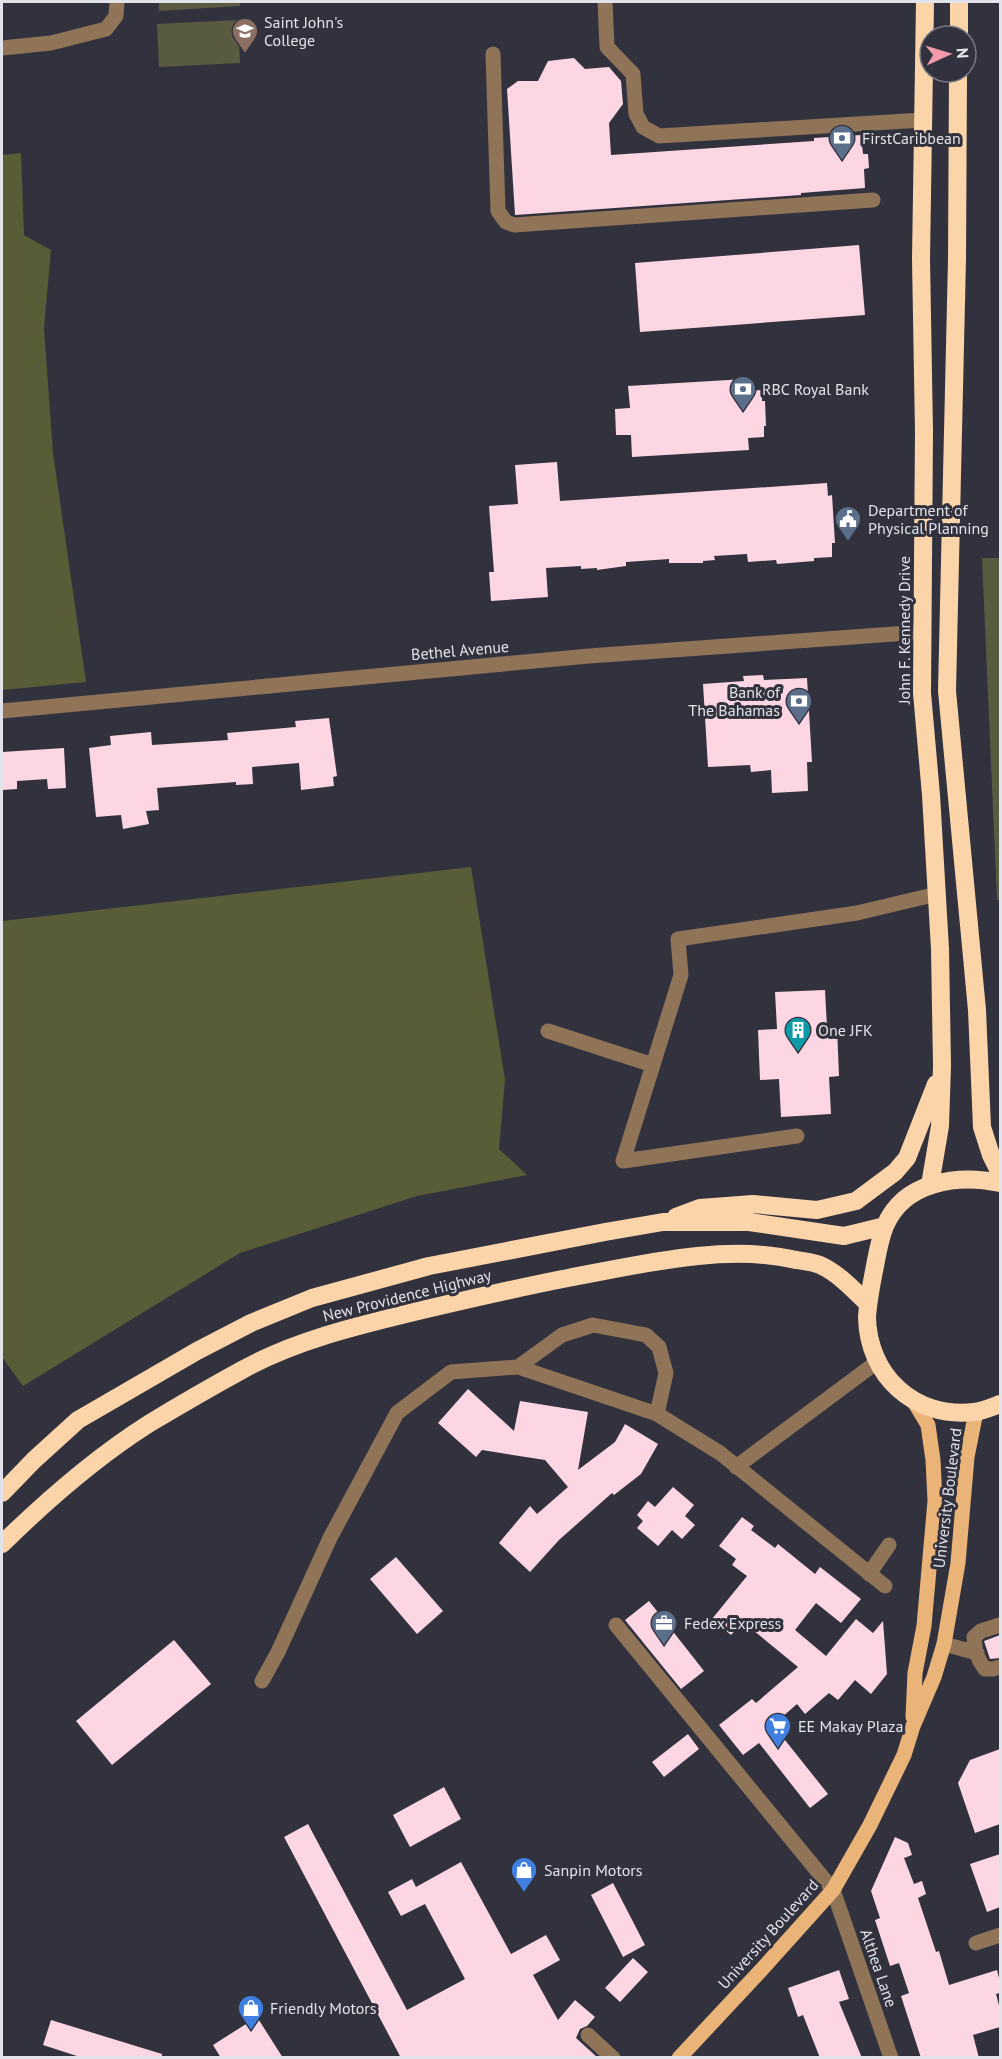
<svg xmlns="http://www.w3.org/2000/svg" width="1002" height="2059" viewBox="0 0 1002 2059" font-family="'PT Sans',sans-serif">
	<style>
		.green { fill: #585b40 }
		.forest { fill: #585c37 }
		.building { fill: #fcd6e2 }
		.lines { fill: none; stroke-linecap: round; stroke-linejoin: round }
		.minor { stroke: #8f7458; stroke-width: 15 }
		.major { stroke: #eab478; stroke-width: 15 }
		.highway { stroke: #fbd4aa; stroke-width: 18 }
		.labels { text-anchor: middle; stroke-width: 6; stroke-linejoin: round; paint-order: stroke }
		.poi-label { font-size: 16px; fill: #e2e2ea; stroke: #31323e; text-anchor: start }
		.street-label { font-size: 16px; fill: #e2e2ea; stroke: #31323e }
	</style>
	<rect width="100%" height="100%" fill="#31323e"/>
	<path class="green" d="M 159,2 L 240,2 L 240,6 L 159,11 Z
		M 238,20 L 240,63 L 159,67 L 157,24 Z
		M 982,558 L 1000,558 L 1000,900 L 997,900 Z"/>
	<path class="forest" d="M 21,153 L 24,235 L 51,250 L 44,328 L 53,453 L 86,682 L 2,690 L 2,155 Z
		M 471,867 L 505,1080 L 499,1149 L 527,1175 L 417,1196 L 240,1253 L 23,1386 L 2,1357 L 2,921 Z"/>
	<path class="building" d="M 574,58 L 585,69 L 609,67 L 621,81 L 623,104 L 609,123 L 611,155 L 814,141 L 814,138 L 861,135 L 863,154 L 868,154 L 869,168 L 864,169 L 865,188 L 801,193 L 801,195 L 515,215 L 507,89 L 518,81 L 538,81 L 548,61 Z
		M 859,245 L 865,315 L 640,332 L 635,263 Z
		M 745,379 L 746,391 L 762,390 L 762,401 L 765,401 L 766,426 L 764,426 L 764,437 L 748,438 L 749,450 L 632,457 L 631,435 L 616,435 L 615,409 L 630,408 L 628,386 Z
		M 557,462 L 560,501 L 827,483 L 828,496 L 832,495 L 835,543 L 832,543 L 832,557 L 814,558 L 814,561 L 777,564 L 776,560 L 748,562 L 747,554 L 714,556 L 715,560 L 703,561 L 703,563 L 669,563 L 669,559 L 626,562 L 626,566 L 597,570 L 597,568 L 581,569 L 581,566 L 546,568 L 548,597 L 491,601 L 489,572 L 494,572 L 489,506 L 518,504 L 515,465 Z
		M 763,675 L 764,680 L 807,678 L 812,762 L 807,762 L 808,791 L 772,793 L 771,770 L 751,772 L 750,765 L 708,767 L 703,684 L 744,681 L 743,676 Z
		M 329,718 L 337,776 L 333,777 L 334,786 L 301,790 L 299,763 L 252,767 L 253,784 L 236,785 L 236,782 L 157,788 L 159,810 L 146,811 L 149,824 L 123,829 L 121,815 L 96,817 L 89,748 L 111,745 L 110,736 L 151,732 L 152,745 L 228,740 L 227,733 L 296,727 L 295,721 Z
		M 64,748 L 66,788 L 48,789 L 47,779 L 17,781 L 17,789 L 2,790 L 2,752 Z
		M 825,990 L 827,1027 L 837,1027 L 839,1076 L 829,1077 L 831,1114 L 781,1117 L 779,1079 L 760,1080 L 758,1030 L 777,1029 L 775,992 Z
		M 468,1389 L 514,1431 L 520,1401 L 588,1412 L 578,1470 L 615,1442 L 625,1424 L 658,1444 L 641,1474 L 614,1495 L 612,1493 L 559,1540 L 530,1572 L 499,1543 L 530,1506 L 537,1514 L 568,1487 L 545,1460 L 482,1450 L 476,1457 L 438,1423 Z
		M 673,1487 L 694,1505 L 685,1516 L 695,1525 L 682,1539 L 672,1530 L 658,1546 L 637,1528 L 643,1521 L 637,1515 L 648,1501 L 655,1507 Z
		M 742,1517 L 754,1526 L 751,1530 L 775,1548 L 778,1544 L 815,1574 L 820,1567 L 861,1599 L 841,1623 L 816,1603 L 795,1630 L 826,1656 L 856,1619 L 873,1633 L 883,1621 L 887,1674 L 871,1694 L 855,1680 L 838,1700 L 829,1693 L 805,1714 L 797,1704 L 773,1725 L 828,1794 L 810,1808 L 759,1743 L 743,1755 L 719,1725 L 752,1699 L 756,1703 L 798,1667 L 748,1626 L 744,1630 L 739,1626 L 731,1635 L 712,1619 L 747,1576 L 732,1565 L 736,1559 L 719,1546 Z
		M 396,1557 L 443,1611 L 417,1634 L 370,1579 Z
		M 649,1601 L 704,1671 L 681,1689 L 625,1620 Z
		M 1000,1635 L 1000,1658 L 990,1659 L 984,1641 Z
		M 174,1640 L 211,1684 L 112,1765 L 76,1721 Z
		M 688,1734 L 699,1749 L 664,1777 L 652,1762 Z
		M 1000,1749 L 1000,1824 L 975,1833 L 958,1783 L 970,1760 Z
		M 444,1787 L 461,1819 L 410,1847 L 393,1815 Z
		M 308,1824 L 407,2010 L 465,1979 L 425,1904 L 401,1916 L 388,1892 L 412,1879 L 416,1887 L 461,1862 L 511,1954 L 546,1935 L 560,1960 L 533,1975 L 558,2020 L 575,2000 L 595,2017 L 587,2026 L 580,2029 L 576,2038 L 598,2058 L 401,2058 L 284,1837 Z
		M 895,1837 L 908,1843 L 912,1855 L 904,1858 L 914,1884 L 922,1881 L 926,1894 L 918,1898 L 936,1952 L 939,1951 L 949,1985 L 997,1970 L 1000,1982 L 1000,1993 L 996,1994 L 1000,2009 L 1000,2027 L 973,2035 L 979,2058 L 921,2058 L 901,1996 L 909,1993 L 899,1963 L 890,1966 L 875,1920 L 880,1918 L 871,1891 Z
		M 1000,1854 L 1000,1907 L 987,1912 L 970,1864 Z
		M 613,1883 L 645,1945 L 623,1957 L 591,1895 Z
		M 633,1958 L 648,1972 L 620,2002 L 605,1988 Z
		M 839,1970 L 849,1999 L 839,2002 L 862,2058 L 820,2058 L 803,2015 L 798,2017 L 788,1988 Z
		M 257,2017 L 283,2058 L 221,2058 L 213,2045 Z
		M 51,2020 L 162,2054 L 162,2058 L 83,2058 L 43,2045 Z"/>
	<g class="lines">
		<path class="minor" d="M 605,2 L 607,47 L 633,74 L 636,114 L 643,127 L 659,136 L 923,120
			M 2,48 L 51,43 L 106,29 L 116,16 L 117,2
			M 493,54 L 498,211 L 506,222 L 514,225 L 873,200
			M 2,711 L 589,656 L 922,632
			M 548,1031 L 653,1065
			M 797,1136 L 623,1161 L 681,975 L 678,939 L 857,913 L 937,894
			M 518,1367 L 562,1335 L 593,1325 L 646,1335 L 659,1347 L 666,1373 L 657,1414
			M 736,1467 L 877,1362
			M 869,1574 L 889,1545
			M 616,1625 L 833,1890 L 891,2058
			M 1000,1625 L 981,1631 L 974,1637 C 974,1648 977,1659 985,1669 L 993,1669 L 1000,1667
			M 944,1644 L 977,1653
			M 262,1681 L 278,1652 L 330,1538 L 397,1413 L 451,1372 L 518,1367 L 657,1414 L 720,1453 L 885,1586
			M 976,1943 L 1000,1935
			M 588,2035 L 613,2058"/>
		<path class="major" d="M 913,1400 L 928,1425 L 933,1460 L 935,1501 L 924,1626 L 915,1673 L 913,1717
			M 679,2058 L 764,1967 L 833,1890 L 870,1825 L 904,1755 L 913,1726 L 934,1677 L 944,1644 L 958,1563 L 967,1457 L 976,1412"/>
		<path class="highway" d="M 925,2 L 921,259 L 924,432 L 922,693 L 931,795 L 940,949 L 942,1066 L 940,1126 L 930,1185
			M 959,36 L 959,2
			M 958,72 L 957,259 L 947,691 L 977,1010 L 982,1127 L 991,1155 L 1000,1173
			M 1000,1183 C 958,1174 904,1181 885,1226 C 879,1241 877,1256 874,1271 C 871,1286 868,1302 867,1317 C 868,1375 914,1419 974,1412 C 983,1411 992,1407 1000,1404
			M 676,1217 L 700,1208 L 753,1204 L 817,1210 L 856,1201 L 895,1172 L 907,1158 L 936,1084
			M 2,1493 L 34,1460 L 78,1420 L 197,1351 L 251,1323 L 312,1298 L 429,1266 L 605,1232 L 663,1222 L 749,1222 L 844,1236 L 885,1226
			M 2,1544 C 47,1500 96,1457 150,1423 C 180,1405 211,1387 242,1370 C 294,1341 356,1326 414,1312 C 465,1300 516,1288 568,1278 C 638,1265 726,1243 796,1260 C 804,1261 813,1262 820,1265 C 838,1273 854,1290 868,1304"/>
	</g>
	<defs>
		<g id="school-pin" transform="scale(1.35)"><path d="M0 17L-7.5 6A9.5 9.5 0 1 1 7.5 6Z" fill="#8d6e63" stroke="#31323e"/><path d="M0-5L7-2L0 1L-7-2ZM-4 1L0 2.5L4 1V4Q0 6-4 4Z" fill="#fff"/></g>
		<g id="bank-pin" transform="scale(1.35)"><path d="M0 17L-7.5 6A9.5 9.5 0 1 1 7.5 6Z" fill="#5c6f8a" stroke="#31323e"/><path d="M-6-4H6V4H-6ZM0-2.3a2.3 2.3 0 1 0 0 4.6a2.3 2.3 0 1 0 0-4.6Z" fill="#fff"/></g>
		<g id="civic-pin" transform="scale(1.35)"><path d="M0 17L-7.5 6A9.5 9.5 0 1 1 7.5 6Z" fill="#5c6f8a" stroke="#31323e"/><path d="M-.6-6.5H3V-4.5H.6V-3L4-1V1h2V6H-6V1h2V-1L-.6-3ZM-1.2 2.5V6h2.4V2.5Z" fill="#fff"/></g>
		<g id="building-pin" transform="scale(1.35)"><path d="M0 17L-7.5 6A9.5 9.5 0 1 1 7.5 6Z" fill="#0f9aa8" stroke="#31323e"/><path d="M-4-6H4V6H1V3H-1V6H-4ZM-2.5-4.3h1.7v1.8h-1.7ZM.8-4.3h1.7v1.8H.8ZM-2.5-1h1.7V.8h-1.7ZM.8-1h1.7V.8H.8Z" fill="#fff"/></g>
		<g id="office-pin" transform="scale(1.35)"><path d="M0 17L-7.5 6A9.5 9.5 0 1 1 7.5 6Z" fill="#5c6f8a" stroke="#31323e"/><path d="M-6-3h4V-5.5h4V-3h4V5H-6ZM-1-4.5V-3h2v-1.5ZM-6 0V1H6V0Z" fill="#fff"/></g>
		<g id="supermarket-pin" transform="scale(1.35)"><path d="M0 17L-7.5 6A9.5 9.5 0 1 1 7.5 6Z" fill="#3f7fe0" stroke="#31323e"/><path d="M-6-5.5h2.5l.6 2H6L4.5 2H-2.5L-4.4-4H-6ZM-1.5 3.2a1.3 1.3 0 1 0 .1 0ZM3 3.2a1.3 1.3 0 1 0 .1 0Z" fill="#fff"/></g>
		<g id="shop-pin" transform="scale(1.35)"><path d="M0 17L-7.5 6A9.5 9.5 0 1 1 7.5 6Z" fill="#3f7fe0" stroke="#31323e"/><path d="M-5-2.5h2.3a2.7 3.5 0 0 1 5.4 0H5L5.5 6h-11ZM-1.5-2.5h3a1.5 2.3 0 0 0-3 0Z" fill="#fff"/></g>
	</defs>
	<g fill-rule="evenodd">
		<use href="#school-pin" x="245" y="31"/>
		<use href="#bank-pin" x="842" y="138"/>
		<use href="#bank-pin" x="743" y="389"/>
		<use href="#civic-pin" x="848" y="519"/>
		<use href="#bank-pin" x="799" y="701"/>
		<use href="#building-pin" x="798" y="1030"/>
		<use href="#office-pin" x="664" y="1623"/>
		<use href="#supermarket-pin" x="778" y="1726"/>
		<use href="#shop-pin" x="524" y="1870"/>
		<use href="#shop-pin" x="251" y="2008"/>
	</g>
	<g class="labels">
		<g class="poi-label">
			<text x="264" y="28">Saint John's<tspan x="264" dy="18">College</tspan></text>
			<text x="862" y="144">FirstCaribbean</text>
			<text x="762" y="395">RBC Royal Bank</text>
			<text x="868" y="516">Department of<tspan x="868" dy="18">Physical Planning</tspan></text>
			<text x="780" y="698" text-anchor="end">Bank of<tspan x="780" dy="18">The Bahamas</tspan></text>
			<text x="818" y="1036">One JFK</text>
			<text x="684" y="1629">Fedex Express</text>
			<text x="798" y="1732">EE Makay Plaza</text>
			<text x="544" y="1876">Sanpin Motors</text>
			<text x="270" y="2014">Friendly Motors</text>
		</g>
		<g class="street-label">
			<text transform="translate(904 630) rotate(-90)" y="6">John F. Kennedy Drive</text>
			<text transform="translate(460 650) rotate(-5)" y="6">Bethel Avenue</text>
			<text transform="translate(407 1295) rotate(-14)" y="6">New Providence Highway</text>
			<text transform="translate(947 1498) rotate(-83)" y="6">University Boulevard</text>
			<text transform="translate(768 1934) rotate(-48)" y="6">University Boulevard</text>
			<text transform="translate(879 1968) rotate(71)" y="6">Althea Lane</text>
		</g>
	</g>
	<rect width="1002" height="2059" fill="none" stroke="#e2e2ea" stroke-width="6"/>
	<g transform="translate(948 54) rotate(86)"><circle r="28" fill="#31323e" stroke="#787883" stroke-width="1.5"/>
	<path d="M0-4.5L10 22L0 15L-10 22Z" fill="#f39aab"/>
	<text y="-9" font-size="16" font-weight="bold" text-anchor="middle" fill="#e2e2ea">N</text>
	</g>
</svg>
